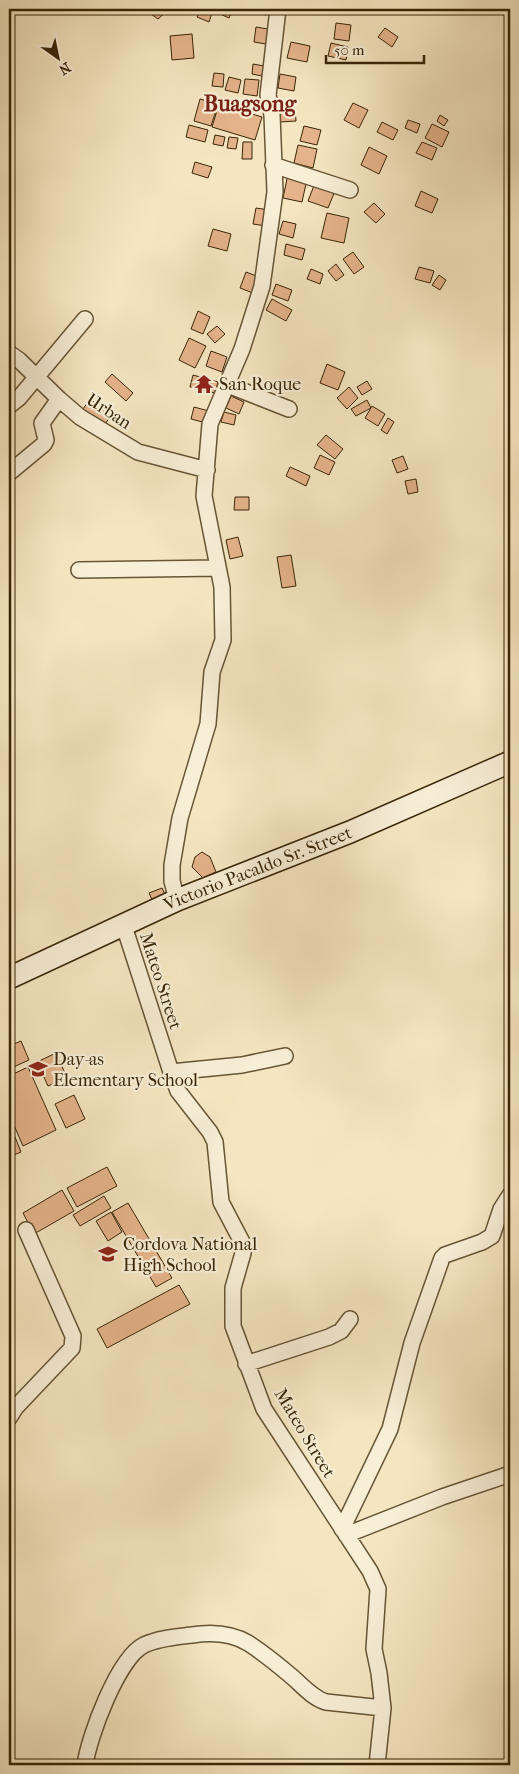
<svg xmlns="http://www.w3.org/2000/svg" width="519" height="1774" viewBox="0 0 519 1774" font-family="'IM FELL French Canon',serif">
	<style>
		.building { fill: #e5b38b; stroke: #382506 }
		.lines { fill: none; stroke-linecap: round; stroke-linejoin: round }
		.street-casing { stroke: #675535; stroke-width: 18 }
		.secondary-casing { stroke: #382506; stroke-width: 24 }
		.street { stroke: #f8efd7; stroke-width: 15 }
		.secondary { stroke: #f8efd7; stroke-width: 21 }
		.labels { text-anchor: middle; stroke-width: 4.5; stroke-linejoin: round; paint-order: stroke }
		.poi-label { font-size: 18px; fill: #382506; stroke: #f8efd7; text-anchor: start }
		.street-label { font-size: 18px; fill: #382506; stroke: #f8efd7 }
		.district-label { font-size: 22px; font-weight: bold; fill: #7a1f14; stroke: #f8efd7 }
	</style>
	<rect width="100%" height="100%" fill="#f5e6c1"/>
	<filter id="stains"><feTurbulence type="fractalNoise" baseFrequency=".004" numOctaves="4"/><feColorMatrix values="0 0 0 0 .2 0 0 0 0 .09 0 0 0 0 .02 0 0 0 .5 -.17"/></filter>
	<radialGradient id="worn" r=".72"><stop offset=".6" stop-color="#630" stop-opacity="0"/><stop offset="1" stop-color="#630" stop-opacity=".3"/></radialGradient>
	<path class="building" d="M 144,9 L 169,9 L 158,19 Z
		M 201,9 L 212,13 L 209,22 L 197,17 Z
		M 222,9 L 233,9 L 229,18 L 220,14 Z
		M 254,9 L 267,9 L 266,15 L 253,12 Z
		M 506,9 L 510,9 L 510,30 L 506,30 Z
		M 336,23 L 351,25 L 349,41 L 334,39 Z
		M 256,27 L 268,29 L 266,44 L 254,42 Z
		M 385,28 L 398,37 L 392,47 L 378,37 Z
		M 192,34 L 194,58 L 172,60 L 170,36 Z
		M 291,42 L 310,46 L 307,62 L 287,58 Z
		M 331,43 L 348,47 L 346,60 L 328,56 Z
		M 253,64 L 264,66 L 262,76 L 252,74 Z
		M 214,73 L 224,74 L 223,87 L 212,86 Z
		M 280,74 L 296,77 L 294,91 L 278,88 Z
		M 229,77 L 241,80 L 238,93 L 225,90 Z
		M 245,79 L 259,80 L 257,96 L 243,94 Z
		M 200,99 L 218,104 L 211,126 L 194,121 Z
		M 353,103 L 368,110 L 359,128 L 344,120 Z
		M 219,104 L 262,117 L 255,140 L 212,127 Z
		M 295,108 L 296,121 L 280,122 L 279,109 Z
		M 440,115 L 448,120 L 444,126 L 437,121 Z
		M 408,120 L 420,124 L 417,133 L 405,128 Z
		M 382,122 L 398,130 L 393,140 L 377,132 Z
		M 432,124 L 449,132 L 442,147 L 425,138 Z
		M 189,125 L 208,130 L 205,142 L 186,137 Z
		M 304,126 L 321,130 L 317,145 L 300,141 Z
		M 215,135 L 225,137 L 223,146 L 213,144 Z
		M 229,137 L 238,138 L 236,149 L 227,148 Z
		M 243,142 L 252,142 L 252,159 L 242,159 Z
		M 422,142 L 437,148 L 432,160 L 416,153 Z
		M 298,145 L 317,149 L 313,168 L 294,163 Z
		M 369,147 L 387,156 L 379,174 L 361,165 Z
		M 195,162 L 212,167 L 208,178 L 192,173 Z
		M 288,174 L 307,179 L 302,202 L 283,198 Z
		M 315,183 L 335,191 L 328,208 L 308,201 Z
		M 421,191 L 438,199 L 432,213 L 415,206 Z
		M 374,203 L 385,214 L 376,223 L 364,212 Z
		M 256,208 L 269,210 L 266,226 L 253,224 Z
		M 327,213 L 349,218 L 344,243 L 321,238 Z
		M 283,221 L 296,224 L 293,238 L 279,234 Z
		M 213,229 L 231,234 L 227,251 L 208,246 Z
		M 286,244 L 305,249 L 302,260 L 284,255 Z
		M 353,252 L 364,267 L 354,274 L 343,259 Z
		M 336,264 L 344,275 L 336,281 L 328,271 Z
		M 419,267 L 434,271 L 430,283 L 415,279 Z
		M 311,269 L 323,274 L 320,284 L 307,279 Z
		M 246,272 L 259,277 L 253,293 L 240,288 Z
		M 439,275 L 446,280 L 440,290 L 432,285 Z
		M 276,284 L 292,290 L 288,301 L 272,295 Z
		M 272,299 L 292,310 L 286,321 L 266,310 Z
		M 198,311 L 210,317 L 203,334 L 191,329 Z
		M 217,326 L 225,334 L 215,343 L 207,334 Z
		M 189,338 L 206,346 L 195,368 L 179,360 Z
		M 211,351 L 227,357 L 222,372 L 206,366 Z
		M 327,364 L 345,372 L 338,390 L 320,383 Z
		M 112,374 L 133,393 L 126,401 L 105,382 Z
		M 193,375 L 218,382 L 215,393 L 190,387 Z
		M 367,381 L 372,389 L 362,395 L 357,387 Z
		M 349,387 L 358,398 L 347,409 L 337,398 Z
		M 231,396 L 244,402 L 239,414 L 226,408 Z
		M 90,399 L 112,414 L 103,427 L 81,412 Z
		M 367,400 L 371,408 L 356,416 L 351,409 Z
		M 372,406 L 385,414 L 378,426 L 365,418 Z
		M 194,407 L 209,411 L 206,423 L 191,419 Z
		M 224,412 L 236,415 L 234,425 L 221,422 Z
		M 388,418 L 394,422 L 387,434 L 381,430 Z
		M 326,435 L 343,449 L 335,459 L 317,445 Z
		M 320,455 L 335,462 L 329,475 L 314,468 Z
		M 403,456 L 408,469 L 397,473 L 392,460 Z
		M 290,467 L 310,476 L 306,486 L 286,476 Z
		M 416,479 L 418,492 L 408,494 L 405,481 Z
		M 235,497 L 249,497 L 249,510 L 234,510 Z
		M 238,537 L 243,556 L 230,559 L 226,540 Z
		M 291,555 L 296,586 L 282,588 L 277,557 Z
		M 202,852 L 210,857 L 216,872 L 203,878 L 192,867 L 195,857 Z
		M 162,888 L 167,899 L 154,904 L 149,893 Z
		M 21,1041 L 29,1060 L 9,1069 L 9,1046 Z
		M 56,1053 L 67,1078 L 48,1086 L 37,1062 Z
		M 28,1067 L 56,1130 L 23,1146 L 9,1114 L 9,1076 Z
		M 74,1095 L 85,1119 L 66,1128 L 55,1104 Z
		M 9,1122 L 21,1152 L 9,1157 Z
		M 107,1167 L 117,1186 L 77,1207 L 67,1188 Z
		M 62,1190 L 74,1211 L 34,1234 L 23,1213 Z
		M 104,1196 L 111,1208 L 80,1226 L 73,1215 Z
		M 128,1203 L 172,1278 L 156,1287 L 112,1212 Z
		M 111,1212 L 122,1232 L 108,1241 L 96,1221 Z
		M 179,1285 L 190,1304 L 107,1348 L 97,1329 Z"/>
	<g class="lines">
		<g class="street-casing">
			<path id="street" d="M 273,165 L 350,190
				M 9,353 L 19,360 L 59,399 L 80,417 L 138,452 L 207,470
				M 228,385 L 289,409
				M 9,406 L 19,398 L 85,319
				M 9,473 L 44,444 L 46,440 L 42,423 L 59,399
				M 79,570 L 218,568
				M 177,900 L 172,881 L 172,865 L 180,818 L 208,724 L 212,672 L 223,640 L 222,587 L 204,496 L 210,424 L 242,349 L 262,286 L 275,192 L 272,115 L 268,95 L 278,9
				M 124,926 L 171,1072 L 178,1091 L 210,1132 L 215,1142 L 221,1202 L 243,1244 L 243,1253 L 233,1288 L 233,1326 L 264,1409 L 370,1571 L 378,1589 L 374,1649 L 379,1673 L 383,1708 L 377,1765
				M 171,1072 L 242,1065 L 285,1056
				M 246,1364 L 329,1337 L 341,1331 L 350,1319
				M 9,1418 L 16,1407 L 72,1348 L 73,1336 L 26,1230
				M 342,1529 L 390,1429 L 412,1343 L 442,1258 L 445,1255 L 482,1242 L 492,1236 L 501,1209 L 510,1195
				M 346,1535 L 442,1497 L 510,1474
				M 85,1765 C 89,1736 118,1658 144,1645 C 159,1638 176,1637 192,1635 C 211,1632 231,1633 248,1643 C 262,1652 277,1664 290,1675 C 301,1684 312,1698 326,1702 L 383,1708"/>
		</g>
		<g class="secondary-casing">
			<g id="secondary">
				<path id="s1" d="M 9,978 L 177,900 L 350,832 L 510,762"/>
			</g>
		</g>
		<use href="#street" class="street"/>
		<use href="#secondary" class="secondary"/>
	</g>
	<defs>
		<g id="temple-bare" transform="scale(1.5)"><path d="M0-6L5-2H3V0L6.5 2.5H4V6H1.5V3h-3V6H-4V2.5H-6.5L-3 0V-2H-5Z" fill="#8f2418" stroke="#f8efd7" stroke-width="2.5" paint-order="stroke"/></g>
		<g id="school-bare" transform="scale(1.5)"><path d="M0-5L7-2L0 1L-7-2ZM-4 1L0 2.5L4 1V4Q0 6-4 4Z" fill="#8f2418" stroke="#f8efd7" stroke-width="2.5" paint-order="stroke"/></g>
	</defs>
	<g fill-rule="evenodd">
		<use href="#temple-bare" x="204" y="384"/>
		<use href="#school-bare" x="38" y="1069"/>
		<use href="#school-bare" x="108" y="1254"/>
	</g>
	<g class="labels">
		<g class="poi-label">
			<text x="219" y="390">San Roque</text>
			<text x="53" y="1065">Day-as<tspan x="53" dy="21">Elementary School</tspan></text>
			<text x="123" y="1250">Cordova National<tspan x="123" dy="21">High School</tspan></text>
		</g>
		<g class="street-label">
			<text transform="translate(109 411) rotate(33)" y="6">Urban</text>
			<text dy="6" stroke="none"><textPath href="#s1" startOffset="272">Victorio Pacaldo Sr. Street</textPath></text>
			<text transform="translate(161 981) rotate(72)" y="6">Mateo Street</text>
			<text transform="translate(305 1433) rotate(59)" y="6">Mateo Street</text>
		</g>
		<g class="district-label">
			<text x="250" y="111">Buagsong</text>
		</g>
	</g>
	<rect width="519" height="1774" fill="none" stroke="#f5e6c1" stroke-width="30"/>
	<rect x="10" y="10" width="499" height="1754" fill="none" stroke="#382506" stroke-width="2.5"/>
	<rect x="15" y="15" width="489" height="1744" fill="none" stroke="#382506"/>
	<g transform="translate(58 58) rotate(147)" stroke="#f8efd7" stroke-width="4" paint-order="stroke">
	<path d="M0-4L9 19L0 12L-9 19Z" fill="#382506"/>
	<text y="-8" font-size="14" font-weight="bold" text-anchor="middle" fill="#382506">N</text>
	</g>
	<path d="M326 55v8h98v-8" fill="none" stroke="#382506" stroke-width="2.5"/>
	<text x="334" y="55" font-size="15" fill="#382506" stroke="#f8efd7" stroke-width="4" paint-order="stroke">50 m</text>
	<rect width="100%" height="100%" filter="url(#stains)"/>
	<rect width="100%" height="100%" fill="url(#worn)"/>
</svg>
